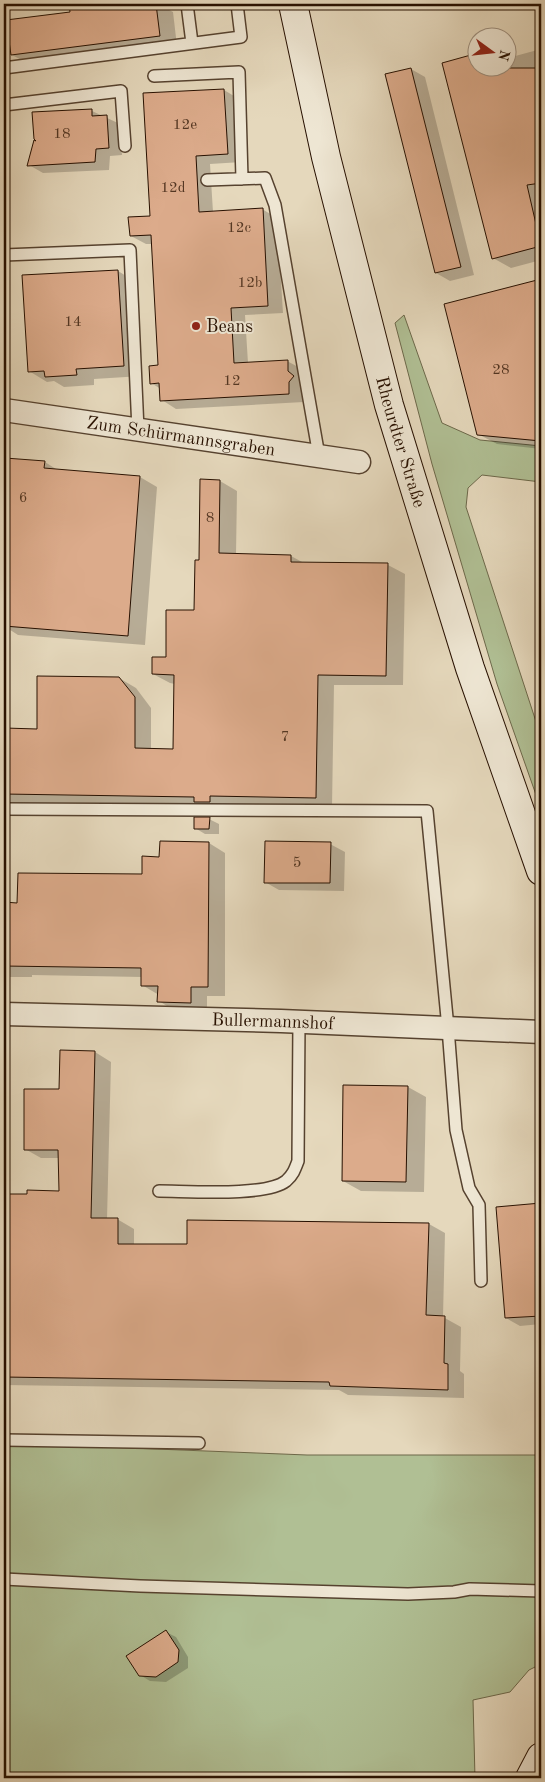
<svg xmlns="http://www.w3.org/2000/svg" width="545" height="1782" viewBox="0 0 545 1782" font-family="'Old Standard TT',serif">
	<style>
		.green { fill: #b0bf94; stroke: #6c684a }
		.shadow { fill: #0003 }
		.building { fill: #dcab8b; stroke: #271000 }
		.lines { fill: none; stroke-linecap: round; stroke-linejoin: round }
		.lane-casing { stroke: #56422f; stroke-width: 14 }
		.street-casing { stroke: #56422f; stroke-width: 25 }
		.secondary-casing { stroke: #271000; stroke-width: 30 }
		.lane { stroke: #eee6d3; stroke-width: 11 }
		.street { stroke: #eee6d3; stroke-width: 22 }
		.secondary { stroke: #eee6d3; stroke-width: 28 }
		.poi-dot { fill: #8f2418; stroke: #eee6d3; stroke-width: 2 }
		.labels { text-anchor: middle; stroke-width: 4; stroke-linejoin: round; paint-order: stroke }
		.number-label { font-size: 15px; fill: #543723 }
		.poi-label { font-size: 18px; fill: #271000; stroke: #eee6d3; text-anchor: start }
		.street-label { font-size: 18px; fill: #271000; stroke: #eee6d3 }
	</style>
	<rect width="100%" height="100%" fill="#e5d8bc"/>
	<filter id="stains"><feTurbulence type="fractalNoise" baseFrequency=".004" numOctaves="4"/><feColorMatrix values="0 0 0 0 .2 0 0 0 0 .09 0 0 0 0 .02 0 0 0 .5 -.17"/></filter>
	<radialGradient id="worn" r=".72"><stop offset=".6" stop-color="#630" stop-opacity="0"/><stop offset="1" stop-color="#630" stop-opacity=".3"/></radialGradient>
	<path class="green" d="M 404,315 L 442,423 L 480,440 L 541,446 L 541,482 L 482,475 L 468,488 L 466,507 L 541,737 L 541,809 L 497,684 L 432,464 L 395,323 Z
		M 4,1443 L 307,1455 L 541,1455 L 541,1664 L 529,1670 L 510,1692 L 473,1700 L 475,1778 L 4,1778 Z"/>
	<path class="shadow" d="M 70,4 L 158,4 L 173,12 L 177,46 L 29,64 L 12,55 L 71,13 Z
		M 541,49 L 541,260 L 511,268 L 493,258 L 478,68 L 508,68 L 508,58 Z
		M 411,69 L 425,77 L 474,275 L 450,281 L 436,273 Z
		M 224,90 L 239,99 L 242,162 L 210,164 L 213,212 L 262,209 L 277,218 L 283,313 L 245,315 L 248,363 L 287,361 L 302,369 L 304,402 L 176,409 L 162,400 L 161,389 L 151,383 L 160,366 L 153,244 L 146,244 L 131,236 L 151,217 Z
		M 92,111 L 120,124 L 122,155 L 110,156 L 109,170 L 43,173 L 29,165 L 40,144 L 34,113 Z
		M 118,271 L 136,282 L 142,376 L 94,379 L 94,385 L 64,387 L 54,381 L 47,382 L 29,371 L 24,277 Z
		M 541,280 L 541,449 L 497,444 L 478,434 L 445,305 Z
		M 6,459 L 45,462 L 59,471 L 140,477 L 157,487 L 145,645 L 18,635 L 4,626 L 4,590 L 9,525 L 4,522 L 4,488 Z
		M 201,481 L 220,481 L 237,491 L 236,555 L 291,556 L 304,563 L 388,565 L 405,574 L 403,685 L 334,685 L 332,807 L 4,804 L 4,733 L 38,730 L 119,678 L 136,688 L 151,708 L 151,750 L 174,750 L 175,684 L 170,683 L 153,674 L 167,659 L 195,611 L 200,562 Z
		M 209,819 L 219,824 L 219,834 L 205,834 L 195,828 Z
		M 209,843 L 225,853 L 225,996 L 207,996 L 207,1011 L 175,1011 L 159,1001 L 159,995 L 142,985 L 142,977 L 32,975 L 32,977 L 4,977 L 4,904 L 18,904 L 143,875 L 161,858 Z
		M 330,844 L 345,852 L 344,891 L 279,890 L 265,882 Z
		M 95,1052 L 111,1062 L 107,1219 L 117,1219 L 134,1229 L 134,1245 L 189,1246 L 429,1224 L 445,1233 L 443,1317 L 461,1327 L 460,1371 L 464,1374 L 464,1398 L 348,1395 L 339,1390 L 4,1385 L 4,1195 L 28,1195 L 60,1192 L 60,1158 L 41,1158 L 25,1149 L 61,1091 Z
		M 408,1087 L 426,1097 L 424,1192 L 361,1191 L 343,1181 Z
		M 541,1204 L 541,1324 L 520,1326 L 506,1318 L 497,1208 Z
		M 166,1632 L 176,1637 L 188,1657 L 188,1668 L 166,1682 L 150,1681 L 140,1675 Z"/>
	<path class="building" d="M 69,4 L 156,4 L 160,36 L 11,55 L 6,20 L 70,12 Z
		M 478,53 L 478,68 L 541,68 L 541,183 L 527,185 L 541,246 L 492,259 L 442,63 Z
		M 411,68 L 461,267 L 435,273 L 385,74 Z
		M 224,89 L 228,154 L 196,156 L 199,212 L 263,208 L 268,306 L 231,308 L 234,363 L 288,360 L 288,371 L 294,376 L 289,382 L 289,394 L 160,401 L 159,383 L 150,384 L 149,366 L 158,365 L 151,235 L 130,236 L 128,217 L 150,216 L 143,93 Z
		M 92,109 L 92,116 L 107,115 L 109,148 L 96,149 L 95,162 L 27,166 L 34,140 L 36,141 L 34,139 L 32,112 Z
		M 118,270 L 124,366 L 76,369 L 77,375 L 45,377 L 44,371 L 28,372 L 22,275 Z
		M 541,279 L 541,441 L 477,435 L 444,304 Z
		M 5,458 L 45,461 L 44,468 L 140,476 L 128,636 L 4,626 L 4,574 L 8,522 L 4,521 Z
		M 200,479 L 220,480 L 219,553 L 291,555 L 291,562 L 388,563 L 386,676 L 318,675 L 316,798 L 210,796 L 210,802 L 194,802 L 194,797 L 4,794 L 4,732 L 5,732 L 5,728 L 37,729 L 37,676 L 119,677 L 135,697 L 135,748 L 173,749 L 174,675 L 152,674 L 152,657 L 166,657 L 166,610 L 194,610 L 195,560 L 199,560 Z
		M 194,817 L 210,817 L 209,829 L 194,829 Z
		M 160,841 L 209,842 L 208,987 L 191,987 L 191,1003 L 157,1002 L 158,986 L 141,986 L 141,968 L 4,966 L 4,902 L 17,903 L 18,873 L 142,874 L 142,856 L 159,857 Z
		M 265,841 L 331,842 L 330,883 L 264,883 Z
		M 60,1050 L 95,1051 L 91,1218 L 118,1218 L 118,1244 L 187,1244 L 187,1220 L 429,1223 L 426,1315 L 445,1316 L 444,1363 L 448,1364 L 448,1390 L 330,1386 L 329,1382 L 4,1377 L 4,1194 L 27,1194 L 27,1190 L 59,1191 L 58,1150 L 24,1150 L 24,1089 L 59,1089 Z
		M 343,1085 L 408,1086 L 406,1182 L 342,1181 Z
		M 541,1203 L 541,1316 L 505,1318 L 496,1207 Z
		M 166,1630 L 179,1650 L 178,1662 L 156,1677 L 139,1676 L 126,1656 Z"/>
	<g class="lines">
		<g class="lane-casing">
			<path id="lane" d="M 187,4 L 192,43
				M 4,68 L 241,37 L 237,4
				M 154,76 L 239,72 L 242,179
				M 4,105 L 121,91 L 125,146
				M 207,180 L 265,178 L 275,205 L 319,456
				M 4,255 L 130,250 L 138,430
				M 4,809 L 427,811 L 448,1028 L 456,1130 L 469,1188 L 479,1205 L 481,1281
				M 159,1191 C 187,1191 266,1197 286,1181 C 293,1175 295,1169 298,1161 L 299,1021
				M 4,1440 L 199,1443
				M 4,1579 L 140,1586 L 408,1594 L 454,1592 L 470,1589 L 541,1591"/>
		</g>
		<g class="street-casing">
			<g id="street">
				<path id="s1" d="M 4,410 L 359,462"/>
				<path id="s2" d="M 4,1014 L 281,1021 L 541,1032"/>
			</g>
		</g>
		<g class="secondary-casing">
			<g id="secondary">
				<path id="s3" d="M 293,4 L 326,157 L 389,405 L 470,668 L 541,871"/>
				<path d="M 530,1778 L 541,1757"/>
			</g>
		</g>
		<use href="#lane" class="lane"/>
		<use href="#street" class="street"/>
		<use href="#secondary" class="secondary"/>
	</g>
	<circle class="poi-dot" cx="196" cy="326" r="5"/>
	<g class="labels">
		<g class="number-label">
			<text x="185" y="129">12e</text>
			<text x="62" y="138">18</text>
			<text x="173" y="192">12d</text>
			<text x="239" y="232">12c</text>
			<text x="250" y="287">12b</text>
			<text x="73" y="326">14</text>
			<text x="501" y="374">28</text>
			<text x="232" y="385">12</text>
			<text x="23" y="502">6</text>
			<text x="210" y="522">8</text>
			<text x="285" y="741">7</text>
			<text x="297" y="867">5</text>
		</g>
		<g class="poi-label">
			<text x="206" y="332">Beans</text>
		</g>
		<g class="street-label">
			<text dy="6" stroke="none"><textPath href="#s1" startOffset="179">Zum Schürmannsgraben</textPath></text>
			<text dy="6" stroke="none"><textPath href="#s3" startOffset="451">Rheurdter Straße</textPath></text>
			<text dy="6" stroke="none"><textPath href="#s2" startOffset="269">Bullermannshof</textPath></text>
		</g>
	</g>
	<rect width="545" height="1782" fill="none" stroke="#e5d8bc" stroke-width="20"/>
	<rect x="5" y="5" width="535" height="1772" fill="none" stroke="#271000" stroke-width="2.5"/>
	<rect x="10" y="10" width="525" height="1762" fill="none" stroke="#271000"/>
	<g transform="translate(492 52) rotate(105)"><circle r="24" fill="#eee6d3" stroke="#9e907f"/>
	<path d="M0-4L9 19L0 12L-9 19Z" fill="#8f2418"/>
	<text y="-8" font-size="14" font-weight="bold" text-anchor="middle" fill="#271000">N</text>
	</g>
	<rect width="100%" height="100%" filter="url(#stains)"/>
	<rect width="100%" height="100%" fill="url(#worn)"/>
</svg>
